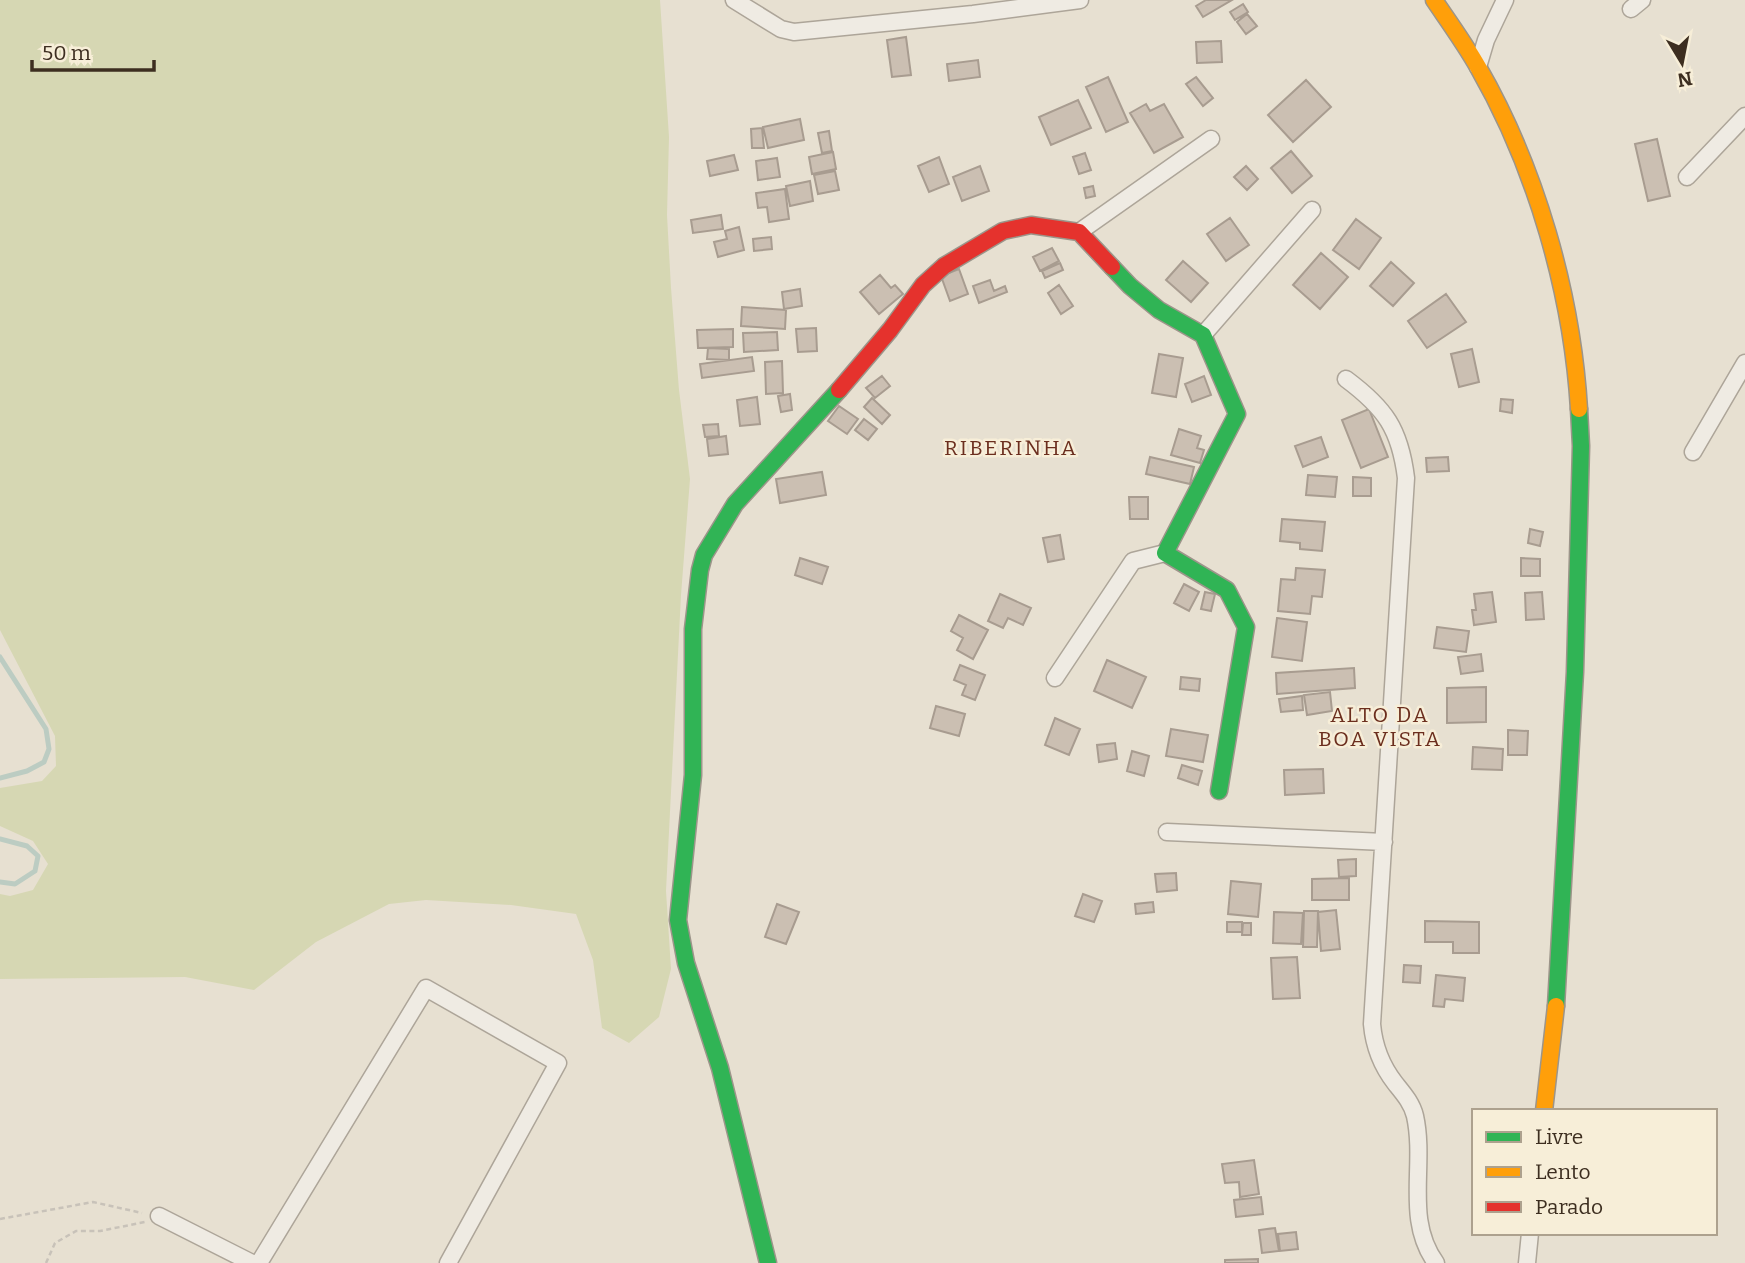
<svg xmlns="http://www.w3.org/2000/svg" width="1745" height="1263" viewBox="0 0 1745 1263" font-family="Bitter,serif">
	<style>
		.green { fill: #d6d7b3 }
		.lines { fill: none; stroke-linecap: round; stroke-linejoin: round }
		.stream { stroke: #bcccc2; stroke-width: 5 }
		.building { fill: #cbbfb2; stroke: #a89c90; stroke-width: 2 }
		.street-casing { stroke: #ada599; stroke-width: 19 }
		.fast-casing { stroke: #9c958a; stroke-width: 19 }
		.slow-casing { stroke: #9c958a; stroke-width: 19 }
		.jam-casing { stroke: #9c958a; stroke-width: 19 }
		.path { stroke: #c8c2b9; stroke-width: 2.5; stroke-dasharray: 5 3.5; stroke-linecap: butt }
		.street { stroke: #efebe3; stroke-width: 16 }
		.fast { stroke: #30b455; stroke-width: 16 }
		.slow { stroke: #ff9f0a; stroke-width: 16 }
		.jam { stroke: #e5322d; stroke-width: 16 }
		.labels { text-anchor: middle; stroke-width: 5; stroke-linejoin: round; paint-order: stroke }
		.neighbourhood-label { font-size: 21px; letter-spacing: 2px; fill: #6b2e1e; stroke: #f7eed8 }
	</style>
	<rect width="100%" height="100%" fill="#e7e0d1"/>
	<path class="green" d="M 0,0 L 660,0 L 669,137 L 667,215 L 671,288 L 679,390 L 690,479 L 681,595 L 666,891 L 671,969 L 659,1017 L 629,1043 L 602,1028 L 593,960 L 576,914 L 511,905 L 426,900 L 389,904 L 316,942 L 254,990 L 185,977 L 0,979 L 0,894 L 10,896 L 33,890 L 48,864 L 33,841 L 0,826 L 0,788 L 42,781 L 56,766 L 55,736 L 0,630 Z"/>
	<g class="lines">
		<path class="stream" d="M 0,657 L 46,729 L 49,749 L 44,762 L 27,771 L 0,778
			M 0,839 L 27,846 L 38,856 L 35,871 L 15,884 L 0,882"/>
	</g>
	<path class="building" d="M 1206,0 L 1232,0 L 1203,17 L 1196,6 Z
		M 1243,4 L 1248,12 L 1235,20 L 1230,12 Z
		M 1247,14 L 1257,26 L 1246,34 L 1237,22 Z
		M 906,37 L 911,75 L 892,77 L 887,40 Z
		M 1221,41 L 1222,62 L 1197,63 L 1196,42 Z
		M 978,60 L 980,77 L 949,81 L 947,64 Z
		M 1108,77 L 1128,122 L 1106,132 L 1086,87 Z
		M 1196,77 L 1213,98 L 1203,106 L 1186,84 Z
		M 1306,80 L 1331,107 L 1293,142 L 1268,115 Z
		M 1078,100 L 1091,128 L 1051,145 L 1039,117 Z
		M 1146,104 L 1150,111 L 1164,104 L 1183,137 L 1154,153 L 1130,113 Z
		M 800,119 L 804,140 L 768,148 L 763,127 Z
		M 762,128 L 764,148 L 752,148 L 751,129 Z
		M 829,131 L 832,151 L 822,153 L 818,133 Z
		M 1657,139 L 1670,196 L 1648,201 L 1635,144 Z
		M 1291,151 L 1312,176 L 1292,193 L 1271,168 Z
		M 833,152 L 836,169 L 812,174 L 809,157 Z
		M 1085,153 L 1091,170 L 1079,174 L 1073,157 Z
		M 734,155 L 738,170 L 710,176 L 707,161 Z
		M 939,157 L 949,184 L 929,192 L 918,166 Z
		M 777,158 L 780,177 L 758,180 L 756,161 Z
		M 980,166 L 989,191 L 962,201 L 953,177 Z
		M 1246,166 L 1258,179 L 1247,190 L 1234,177 Z
		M 835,171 L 839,190 L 818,194 L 814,175 Z
		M 810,181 L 813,201 L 790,206 L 786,186 Z
		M 1093,186 L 1095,196 L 1086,198 L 1084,188 Z
		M 785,189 L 789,219 L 769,222 L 767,207 L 758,208 L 756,193 Z
		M 721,215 L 723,229 L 693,233 L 691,220 Z
		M 1230,218 L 1249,245 L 1226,261 L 1207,234 Z
		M 1356,219 L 1381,238 L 1359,269 L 1333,250 Z
		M 739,227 L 744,250 L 718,257 L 714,242 L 727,239 L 725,231 Z
		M 771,237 L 772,249 L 754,251 L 753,239 Z
		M 1052,248 L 1059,261 L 1040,271 L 1033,257 Z
		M 1321,253 L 1348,277 L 1320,309 L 1293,285 Z
		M 1183,261 L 1208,283 L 1191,302 L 1166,280 Z
		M 1391,262 L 1414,283 L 1393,306 L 1370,286 Z
		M 1060,263 L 1063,270 L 1045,278 L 1042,271 Z
		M 959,269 L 968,294 L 950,301 L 941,276 Z
		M 880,275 L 891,288 L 895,285 L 903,294 L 879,314 L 860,292 Z
		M 990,280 L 994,291 L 1005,286 L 1007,292 L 979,303 L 973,286 Z
		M 1059,285 L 1073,306 L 1061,314 L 1048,293 Z
		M 800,289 L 802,306 L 784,309 L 782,292 Z
		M 1446,294 L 1466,322 L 1427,348 L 1408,321 Z
		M 742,307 L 786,310 L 785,329 L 741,326 Z
		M 816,328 L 817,351 L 798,352 L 796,329 Z
		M 733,329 L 733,347 L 698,348 L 697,330 Z
		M 777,332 L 778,350 L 744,352 L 743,333 Z
		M 708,348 L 729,349 L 729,360 L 707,359 Z
		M 1472,349 L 1479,382 L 1459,387 L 1451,354 Z
		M 1159,354 L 1183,358 L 1176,397 L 1152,393 Z
		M 752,357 L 754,371 L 702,378 L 700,364 Z
		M 782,361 L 783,393 L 766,394 L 765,362 Z
		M 882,376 L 890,386 L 875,398 L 866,388 Z
		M 1204,376 L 1211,395 L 1192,402 L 1185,384 Z
		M 790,394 L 792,410 L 781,412 L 778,396 Z
		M 757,397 L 760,424 L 740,426 L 737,400 Z
		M 872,398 L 890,415 L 882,424 L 864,407 Z
		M 1501,399 L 1513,400 L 1512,413 L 1500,411 Z
		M 839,406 L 858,419 L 847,434 L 828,421 Z
		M 1369,409 L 1388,457 L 1361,468 L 1342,420 Z
		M 864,419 L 877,429 L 868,440 L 855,430 Z
		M 718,424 L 719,436 L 705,437 L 703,425 Z
		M 1179,429 L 1201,436 L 1197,448 L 1204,450 L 1200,463 L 1171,455 Z
		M 726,436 L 728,454 L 709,456 L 707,439 Z
		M 1321,437 L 1328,457 L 1303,467 L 1295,446 Z
		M 1150,457 L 1194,467 L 1190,484 L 1146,474 Z
		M 1448,457 L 1449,471 L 1427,472 L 1426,458 Z
		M 822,472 L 826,495 L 780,503 L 776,479 Z
		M 1308,475 L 1337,477 L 1335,497 L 1306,495 Z
		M 1353,477 L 1371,478 L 1371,496 L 1353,496 Z
		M 1129,497 L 1148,497 L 1148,519 L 1130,519 Z
		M 1282,519 L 1325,522 L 1322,551 L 1300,549 L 1300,543 L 1280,541 Z
		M 1530,529 L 1543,532 L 1540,546 L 1528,543 Z
		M 1060,535 L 1064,559 L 1048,562 L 1043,538 Z
		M 800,558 L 828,567 L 822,584 L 795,575 Z
		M 1521,558 L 1540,559 L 1540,576 L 1521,576 Z
		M 1296,568 L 1325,570 L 1322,597 L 1312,596 L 1310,614 L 1278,611 L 1281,579 L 1295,580 Z
		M 1184,584 L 1199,592 L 1189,611 L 1174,603 Z
		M 1205,592 L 1215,594 L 1211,611 L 1201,609 Z
		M 1492,592 L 1496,622 L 1474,625 L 1472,610 L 1476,610 L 1474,594 Z
		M 1542,592 L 1544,619 L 1526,620 L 1525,593 Z
		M 1000,594 L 1031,608 L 1023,625 L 1008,618 L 1003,628 L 988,621 Z
		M 959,615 L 988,630 L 973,659 L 957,650 L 963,638 L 951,631 Z
		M 1277,618 L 1307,622 L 1302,661 L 1272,657 Z
		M 1437,627 L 1469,631 L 1466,652 L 1434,648 Z
		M 1481,654 L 1483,671 L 1461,674 L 1458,657 Z
		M 1107,660 L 1146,677 L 1132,708 L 1094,691 Z
		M 960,665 L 985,675 L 975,700 L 962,695 L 966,685 L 954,680 Z
		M 1354,668 L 1355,688 L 1277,694 L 1276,673 Z
		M 1181,677 L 1200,679 L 1199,691 L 1180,689 Z
		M 1486,687 L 1486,722 L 1447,723 L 1447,688 Z
		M 1330,692 L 1332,711 L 1307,715 L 1304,695 Z
		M 1302,696 L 1303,710 L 1281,712 L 1279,699 Z
		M 936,706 L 965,714 L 959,736 L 930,728 Z
		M 1055,718 L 1080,729 L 1069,755 L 1045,745 Z
		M 1171,729 L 1208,735 L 1203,762 L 1166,756 Z
		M 1508,730 L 1528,731 L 1527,755 L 1508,755 Z
		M 1115,743 L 1117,759 L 1099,762 L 1097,745 Z
		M 1473,747 L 1503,749 L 1502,770 L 1472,769 Z
		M 1132,751 L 1149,756 L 1144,776 L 1127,771 Z
		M 1182,765 L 1202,771 L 1198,785 L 1178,778 Z
		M 1323,769 L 1324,793 L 1285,795 L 1284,770 Z
		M 1356,859 L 1356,876 L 1339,877 L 1338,860 Z
		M 1176,873 L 1177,890 L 1157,892 L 1155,874 Z
		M 1349,878 L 1349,900 L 1312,900 L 1312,879 Z
		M 1231,881 L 1261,884 L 1258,917 L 1228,914 Z
		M 1083,894 L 1102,901 L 1094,922 L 1075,916 Z
		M 1153,902 L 1154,912 L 1136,914 L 1135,904 Z
		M 777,904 L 799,912 L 786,944 L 765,937 Z
		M 1336,910 L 1340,949 L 1321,951 L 1318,912 Z
		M 1304,911 L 1318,911 L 1317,947 L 1303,947 Z
		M 1274,912 L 1303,913 L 1301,944 L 1273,943 Z
		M 1425,921 L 1479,922 L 1479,953 L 1453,953 L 1453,942 L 1425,942 Z
		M 1227,922 L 1242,922 L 1242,932 L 1227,932 Z
		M 1243,923 L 1251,923 L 1251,935 L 1242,935 Z
		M 1297,957 L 1300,998 L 1273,999 L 1271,958 Z
		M 1404,965 L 1421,966 L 1420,983 L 1403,982 Z
		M 1436,975 L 1465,978 L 1463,1001 L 1445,999 L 1444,1007 L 1433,1006 Z
		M 1254,1160 L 1259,1194 L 1240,1197 L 1239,1182 L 1225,1183 L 1222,1164 Z
		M 1261,1197 L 1263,1214 L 1236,1217 L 1234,1200 Z
		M 1275,1228 L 1279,1251 L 1262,1253 L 1259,1230 Z
		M 1296,1232 L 1298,1249 L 1280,1251 L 1278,1234 Z
		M 1258,1259 L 1258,1263 L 1225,1263 L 1225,1260 Z"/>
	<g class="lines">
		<g class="street-casing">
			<path id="street" d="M 734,0 L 781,29 L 794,32 L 973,14 L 1080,0
				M 1631,9 L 1642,0
				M 1478,67 L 1486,40 L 1505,0
				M 1687,177 L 1745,116
				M 1079,232 L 1211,139
				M 1203,335 L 1312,210
				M 1346,379 C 1385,408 1400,429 1406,478 L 1372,1024 C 1374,1047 1381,1065 1395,1083 C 1403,1093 1412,1103 1415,1116 C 1426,1166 1404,1219 1436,1263
				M 1693,452 L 1745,363
				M 1055,678 L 1133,561 L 1165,553
				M 1167,832 L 1384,842
				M 159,1216 L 252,1263
				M 259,1263 L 426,988 L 558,1063 L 448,1263
				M 1527,1263 L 1530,1233"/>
		</g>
		<g class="fast-casing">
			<path id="fast" d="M 1112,267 L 1130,286 L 1159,310 L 1203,335 L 1237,414 L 1165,553 L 1227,590 L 1246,627 L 1219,791
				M 1556,1006 L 1575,672 L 1581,446 L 1579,409
				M 768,1263 L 720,1068 L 686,963 L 678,920 L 693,775 L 693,629 L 700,570 L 704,555 L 735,504 L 839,390"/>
		</g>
		<g class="slow-casing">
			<path id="slow" d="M 1434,0 C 1449,22 1465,44 1478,67 C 1536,168 1572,293 1579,409
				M 1544,1111 L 1556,1006"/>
		</g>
		<g class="jam-casing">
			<path id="jam" d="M 839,390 L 890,330 L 923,285 L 944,266 L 1003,231 L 1031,225 L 1079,232 L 1112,267"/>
		</g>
		<path class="path" d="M 0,1219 L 93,1202 L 142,1213
			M 46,1263 L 55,1243 L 76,1231 L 100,1231 L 145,1222"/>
		<use href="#street" class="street"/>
		<use href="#fast" class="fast"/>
		<use href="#slow" class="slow"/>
		<use href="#jam" class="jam"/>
	</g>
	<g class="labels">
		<g class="neighbourhood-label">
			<text x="1011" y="455">RIBERINHA</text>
			<text x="1380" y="722">ALTO DA<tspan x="1380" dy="24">BOA VISTA</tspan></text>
		</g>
	</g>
	<rect x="1472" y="1109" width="245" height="126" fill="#f7eed8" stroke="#ada18e" stroke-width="2"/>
	<rect x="1486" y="1132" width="35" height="10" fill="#30b455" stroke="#ada18e" stroke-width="2"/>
	<text x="1535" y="1144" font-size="21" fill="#3d2e20">Livre</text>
	<rect x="1486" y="1167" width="35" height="10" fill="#ff9f0a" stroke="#ada18e" stroke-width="2"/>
	<text x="1535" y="1179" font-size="21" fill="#3d2e20">Lento</text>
	<rect x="1486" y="1202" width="35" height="10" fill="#e5322d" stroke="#ada18e" stroke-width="2"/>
	<text x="1535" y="1214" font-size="21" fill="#3d2e20">Parado</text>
	<g transform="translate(1682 63) rotate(170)" stroke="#f7eed8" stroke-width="5" paint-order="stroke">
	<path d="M0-5L12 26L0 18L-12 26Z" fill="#3d2e20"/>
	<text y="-10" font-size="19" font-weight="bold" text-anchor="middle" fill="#3d2e20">N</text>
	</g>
	<path d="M32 60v10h122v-10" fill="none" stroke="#3d2e20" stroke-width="3.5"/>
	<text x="42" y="60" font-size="21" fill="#3d2e20" stroke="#f7eed8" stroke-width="5" paint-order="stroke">50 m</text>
</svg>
